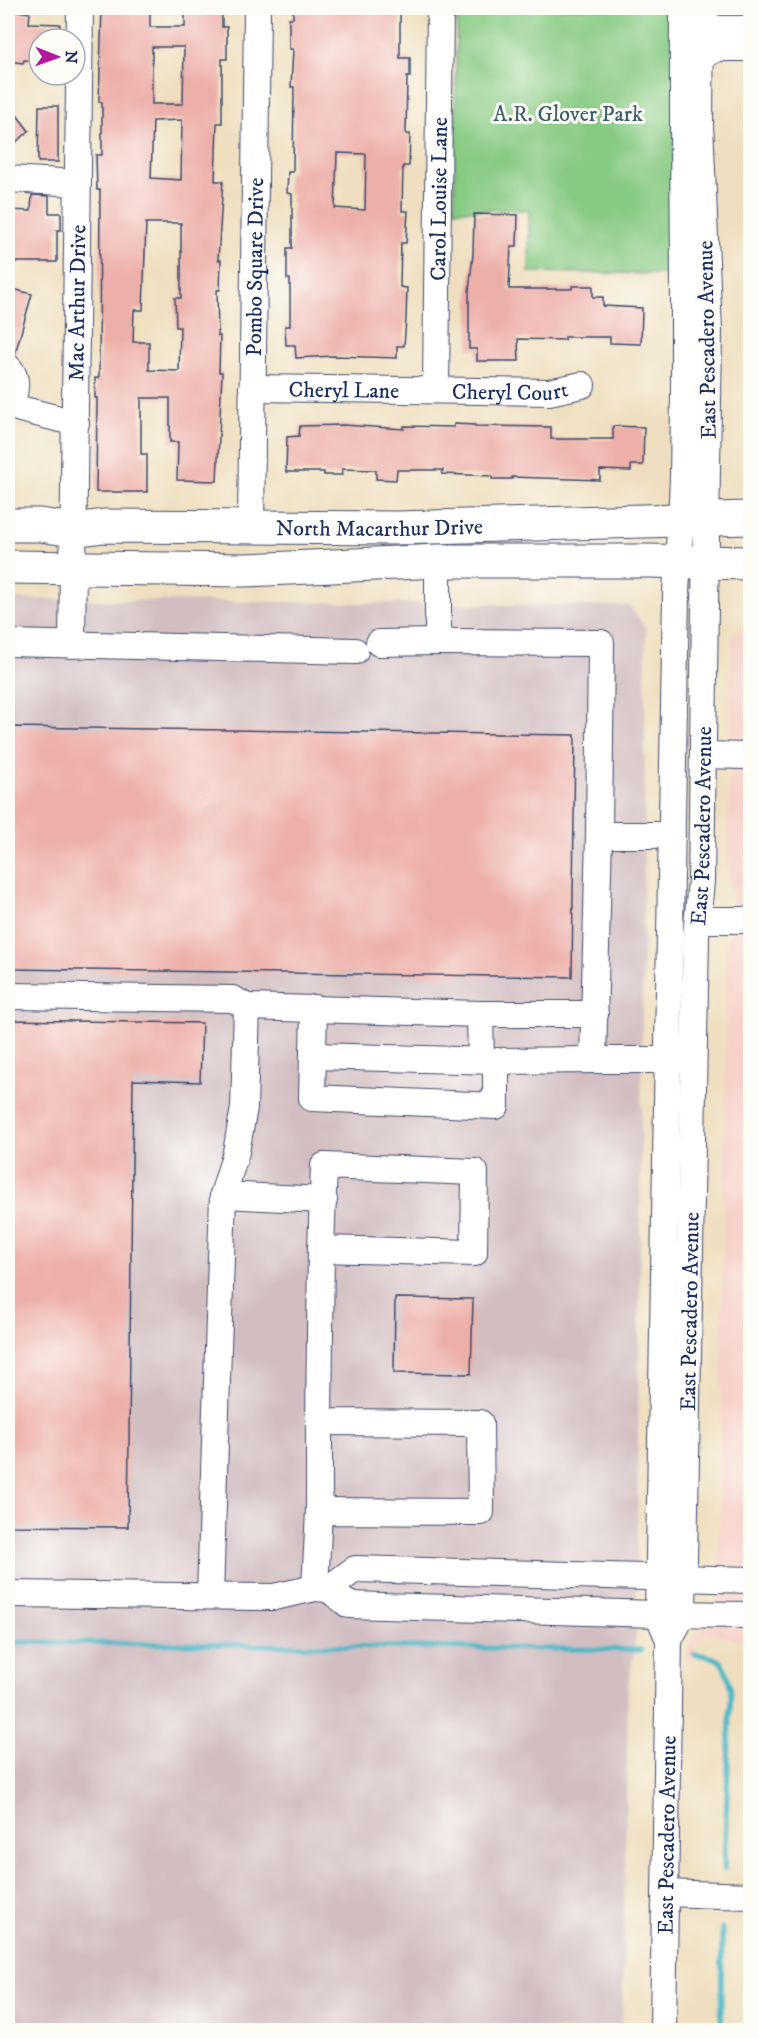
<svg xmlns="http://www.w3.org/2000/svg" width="758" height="2038" viewBox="0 0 758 2038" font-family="'IM FELL DW Pica',serif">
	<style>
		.built { fill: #f7d0c9 }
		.industrial { fill: #d2bec1 }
		.green { fill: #87ca82; stroke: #517c70; stroke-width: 1.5 }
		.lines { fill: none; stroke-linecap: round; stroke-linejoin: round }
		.stream { stroke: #49b6c5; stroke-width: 5 }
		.building { fill: #edafa9; fill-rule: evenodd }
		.minor-casing { stroke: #3b496d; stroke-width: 28 }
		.major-casing { stroke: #3b496d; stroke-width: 35 }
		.minor { stroke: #fff; stroke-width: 26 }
		.major { stroke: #fff; stroke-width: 33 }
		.labels { text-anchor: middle; stroke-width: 6; stroke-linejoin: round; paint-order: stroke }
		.park-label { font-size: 22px; fill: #3b5e69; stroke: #fdfcf7 }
		.street-label { font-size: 22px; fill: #1b2f5e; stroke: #fdfcf7 }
	</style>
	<rect width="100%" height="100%" fill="#fdfcf7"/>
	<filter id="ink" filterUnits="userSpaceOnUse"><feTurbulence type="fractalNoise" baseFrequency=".0167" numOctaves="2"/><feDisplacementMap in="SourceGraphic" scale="12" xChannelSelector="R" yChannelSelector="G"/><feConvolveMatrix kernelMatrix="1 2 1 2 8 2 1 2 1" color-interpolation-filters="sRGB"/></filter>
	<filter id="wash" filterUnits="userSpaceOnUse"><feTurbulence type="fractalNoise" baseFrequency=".008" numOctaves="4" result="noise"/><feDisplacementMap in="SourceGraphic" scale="24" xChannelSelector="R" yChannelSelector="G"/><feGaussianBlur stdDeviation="1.35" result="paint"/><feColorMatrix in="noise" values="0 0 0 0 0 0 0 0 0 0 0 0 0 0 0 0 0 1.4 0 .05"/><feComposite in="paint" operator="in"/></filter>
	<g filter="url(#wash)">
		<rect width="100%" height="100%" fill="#efdfc0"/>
		<path class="built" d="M 750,619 L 750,1640 L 738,1641 L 713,1633 L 707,1634 L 695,1644 L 694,1658 L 685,1658 L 691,1641 L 697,1634 L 704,1628 L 718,1622 L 727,940 L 732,928 L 733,895 L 728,871 L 731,638 Z"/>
		<path class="industrial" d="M 8,599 L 630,606 L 646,629 L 636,1637 L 628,1687 L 622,2030 L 8,2030 Z"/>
		<path class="green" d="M 457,8 L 677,8 L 673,274 L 529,272 L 529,210 L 454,210 Z"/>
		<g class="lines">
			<path class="stream" d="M 8,1642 L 641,1650
				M 694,1654 C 724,1657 724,1662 731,1690 L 724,1869
				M 721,2030 L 722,1928"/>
		</g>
		<g id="blocks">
			<path class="building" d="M 102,8 L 150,8 L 150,27 L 185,27 L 185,8 L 222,8 L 222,27 L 227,27 L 227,59 L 222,59 L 222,123 L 217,123 L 215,181 L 223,181 L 218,260 L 221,260 L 220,290 L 217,290 L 218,336 L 220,336 L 219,372 L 222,372 L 217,481 L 177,480 L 178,442 L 170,442 L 170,398 L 141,398 L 141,454 L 147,454 L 147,492 L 96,492 L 97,398 L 95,398 L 95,378 L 99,378 L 100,190 L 97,190 L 96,155 L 102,155 L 102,102 L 99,102 ZM 152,47 L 184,47 L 183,104 L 152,104 ZM 182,120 L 181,180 L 151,178 L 153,121 ZM 146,223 L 181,223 L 181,298 L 175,298 L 176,327 L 180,327 L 179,371 L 149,370 L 149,342 L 133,342 L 134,310 L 143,310 Z
				M 293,8 L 400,8 L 400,58 L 410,58 L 410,77 L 407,77 L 406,134 L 410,134 L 409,166 L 403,166 L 402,211 L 408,211 L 406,243 L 401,243 L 400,287 L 407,288 L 406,319 L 404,346 L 397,346 L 397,358 L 334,356 L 296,358 L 295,345 L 286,345 L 285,326 L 290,326 L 290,279 L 287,279 L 287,248 L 292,248 L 292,194 L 287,193 L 288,172 L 293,172 L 294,87 L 291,87 L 293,49 L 289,49 L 289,18 L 293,18 ZM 337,153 L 366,154 L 365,210 L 335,208 Z
				M 12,10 L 30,13 L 29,23 L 60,24 L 60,39 L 39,39 L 39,61 L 24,60 L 23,63 L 8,61 Z
				M 8,103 L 29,131 L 8,149 Z
				M 39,106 L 58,106 L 58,162 L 38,162 Z
				M 32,195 L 49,196 L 49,213 L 61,213 L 61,230 L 57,230 L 57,262 L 8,262 L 8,210 L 31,211 Z
				M 474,214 L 518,215 L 517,246 L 511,246 L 509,289 L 572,289 L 572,286 L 593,286 L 593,297 L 603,297 L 603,306 L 642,308 L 641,344 L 610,343 L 610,337 L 565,337 L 565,340 L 518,339 L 519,361 L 477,361 L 477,349 L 469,349 L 469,291 L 473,254 Z
				M 13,289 L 32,294 L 15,354 L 8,352 L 8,310 Z
				M 454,424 L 475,425 L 475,426 L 551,427 L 551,439 L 613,439 L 613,426 L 644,427 L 643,465 L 631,465 L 631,471 L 600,470 L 600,480 L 512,477 L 512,479 L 492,479 L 492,476 L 442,474 L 443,470 L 397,470 L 396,480 L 376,479 L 376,470 L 342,469 L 342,475 L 324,475 L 324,472 L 286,472 L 287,437 L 299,436 L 300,426 L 343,425 L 404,429 L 404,426 L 454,427 Z
				M 8,727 L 575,735 L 572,977 L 8,969 Z
				M 8,1020 L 202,1023 L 200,1082 L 133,1080 L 128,1527 L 8,1526 Z
				M 395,1298 L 473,1299 L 471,1374 L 394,1373 Z"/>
		</g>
	</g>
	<g filter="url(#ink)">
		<use href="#blocks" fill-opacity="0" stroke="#3b496d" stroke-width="1.5"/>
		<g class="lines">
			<g class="minor-casing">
				<g id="minor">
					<path d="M 701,22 L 717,29 L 750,29"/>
					<path d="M 701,57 L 717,48 L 750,48"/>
					<path d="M 8,179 L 78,183"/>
					<path d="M 8,367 C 19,378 16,395 8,407"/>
					<path id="s1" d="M 252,388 L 549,392 L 582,385"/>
					<path id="s2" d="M 436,389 L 440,8"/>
					<path d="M 10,403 L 20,409 L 76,423"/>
					<path id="s3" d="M 251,528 L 257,8"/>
					<path d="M 438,642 L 601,643 L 599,835 L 672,835"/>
					<path d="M 8,643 L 355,651"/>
					<path d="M 379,643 L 438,642 L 438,561"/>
					<path id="s4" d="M 72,645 L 80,8"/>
					<path d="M 703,755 L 746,756 L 750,752"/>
					<path d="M 599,835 L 593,1060 L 683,1060"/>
					<path d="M 698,920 L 750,920"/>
					<path d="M 8,996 L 233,999 L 247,1007 L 480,1014 L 595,1014"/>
					<path d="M 314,1008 L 312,1098 L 496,1106 L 496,1061"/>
					<path d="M 480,1014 L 481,1060"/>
					<path d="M 313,1056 L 496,1061 L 593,1060"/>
					<path d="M 223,1195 L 324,1200"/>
					<path d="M 319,1422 L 319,1511"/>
					<path d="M 315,1588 L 319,1511 L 481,1512 L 480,1423 L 319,1422 L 321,1249 L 474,1253 L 475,1172 L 324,1166 L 321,1249"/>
					<path d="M 328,1589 L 355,1569 L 750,1580"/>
					<path d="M 8,1594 L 274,1597 L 315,1588 L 328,1589 L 349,1605 L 658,1614 L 750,1615"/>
					<path d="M 210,1596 L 223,1195 L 236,1152 L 244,1108 L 247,1007"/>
					<path id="s5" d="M 669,1640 L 683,1614 L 696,936 L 701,881 L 709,331 L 700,124 L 701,8"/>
					<path d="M 665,1893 L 750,1896"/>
					<path id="s6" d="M 663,2030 L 669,1640 L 658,1614 L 676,593 C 678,554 682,514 683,475 C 686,319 682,163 683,8"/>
				</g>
			</g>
			<g class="major-casing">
				<g id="major">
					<path id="s7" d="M 8,525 L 40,525 L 73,530 L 104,526 L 397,528 L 750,518"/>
					<path d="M 8,567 L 245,570 L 438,561 L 647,561 L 750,563"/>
				</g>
			</g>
			<use href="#minor" class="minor"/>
			<use href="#major" class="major"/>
		</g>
	</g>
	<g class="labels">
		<g class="park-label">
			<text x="568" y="121">A.R. Glover Park</text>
		</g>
		<g class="street-label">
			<text dy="8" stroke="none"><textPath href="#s2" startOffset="190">Carol Louise Lane</textPath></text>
			<text dy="8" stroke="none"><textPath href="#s3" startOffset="261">Pombo Square Drive</textPath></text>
			<text dy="8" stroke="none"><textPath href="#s4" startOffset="342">Mac Arthur Drive</textPath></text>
			<text transform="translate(706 340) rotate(-91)" y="8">East Pescadero Avenue</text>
			<text dy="8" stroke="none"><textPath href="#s1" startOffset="258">Cheryl Court</textPath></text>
			<text dy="8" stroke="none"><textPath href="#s1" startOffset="92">Cheryl Lane</textPath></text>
			<text dy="8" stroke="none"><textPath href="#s7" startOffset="372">North Macarthur Drive</textPath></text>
			<text dy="8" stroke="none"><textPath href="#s5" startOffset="818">East Pescadero Avenue</textPath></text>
			<text dy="8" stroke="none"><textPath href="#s5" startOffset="332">East Pescadero Avenue</textPath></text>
			<text dy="8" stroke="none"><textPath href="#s6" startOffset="195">East Pescadero Avenue</textPath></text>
		</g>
	</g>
	<rect width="758" height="2038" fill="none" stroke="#fdfcf7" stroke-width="30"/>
	<g transform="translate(57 57) rotate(91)"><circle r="28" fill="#fdfcf7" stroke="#a3aaba" stroke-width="1.5"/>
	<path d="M0-4.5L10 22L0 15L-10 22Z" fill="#b5179e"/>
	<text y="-9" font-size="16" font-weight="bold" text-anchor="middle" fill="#1b2f5e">N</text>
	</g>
</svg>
